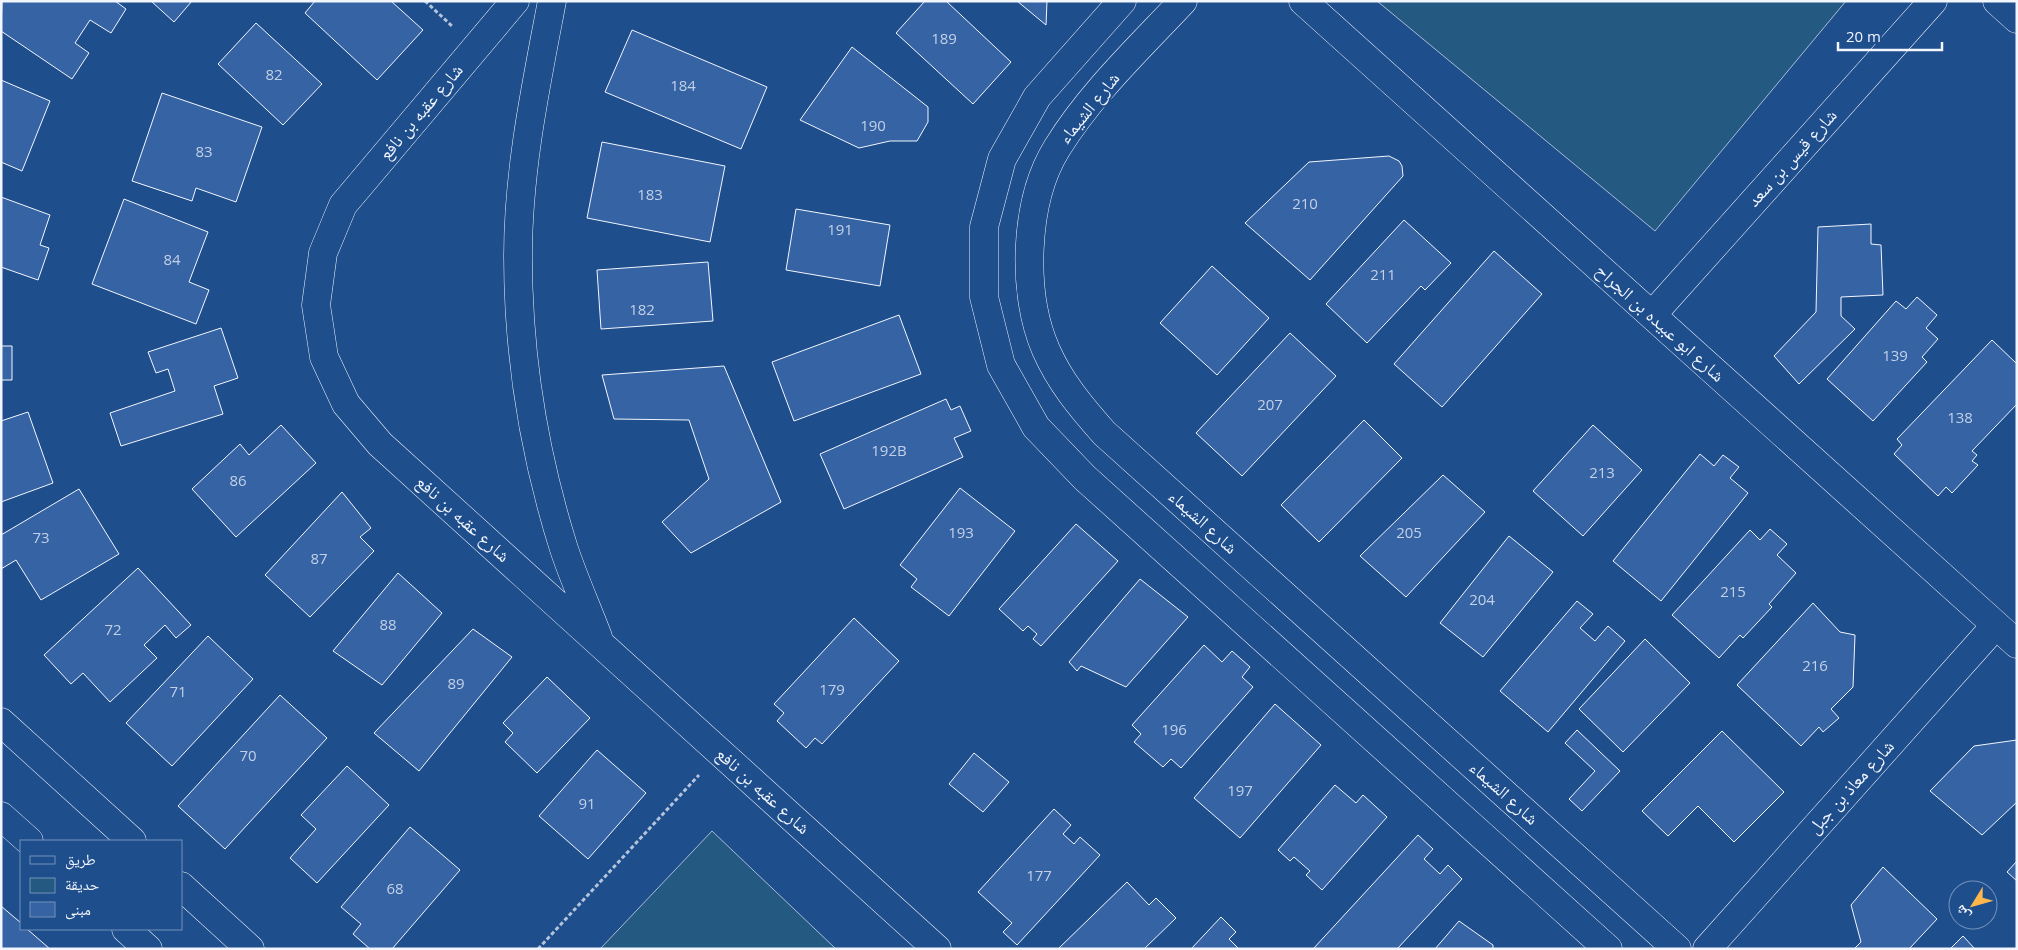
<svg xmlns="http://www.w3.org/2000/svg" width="2018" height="950" viewBox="0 0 2018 950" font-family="'Open Sans','Noto Naskh Arabic',sans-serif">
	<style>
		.green { fill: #245a82; stroke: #a8bbd7 }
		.building { fill: #3563a3; stroke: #f2f6ff }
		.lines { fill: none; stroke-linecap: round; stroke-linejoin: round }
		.street-casing { stroke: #f2f6ff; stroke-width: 29 }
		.secondary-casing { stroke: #f2f6ff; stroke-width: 29 }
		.path { stroke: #b3c4dc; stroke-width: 3; stroke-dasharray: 4 2.5; stroke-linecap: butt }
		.street { stroke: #1f4e8c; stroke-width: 28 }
		.secondary { stroke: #1f4e8c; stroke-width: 28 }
		.labels { text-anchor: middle; stroke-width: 4; stroke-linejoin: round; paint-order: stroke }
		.number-label { font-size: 15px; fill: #c3d1e8 }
		.street-label { font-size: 18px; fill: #f2f6ff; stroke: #1f4e8c }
	</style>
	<rect width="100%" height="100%" fill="#1f4e8c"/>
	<path class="green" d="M 1377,1 L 1846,1 L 1655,231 Z
		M 712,831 L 836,949 L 600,949 Z"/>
	<path class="building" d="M 2,1 L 115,1 L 126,9 L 111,33 L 90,20 L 75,43 L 89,53 L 72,79 L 1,31 Z
		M 151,1 L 192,1 L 174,22 Z
		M 315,1 L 391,1 L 423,30 L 377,80 L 305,13 Z
		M 925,1 L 946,1 L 1011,62 L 973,104 L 896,33 Z
		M 1017,1 L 1047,1 L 1046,25 Z
		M 256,23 L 322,84 L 283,125 L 218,64 Z
		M 632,30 L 767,87 L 741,149 L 605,92 Z
		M 852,47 L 928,107 L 928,122 L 917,141 L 890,141 L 859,148 L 800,120 Z
		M 1,80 L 50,101 L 22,171 L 1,162 Z
		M 162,93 L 262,127 L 236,202 L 196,188 L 192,201 L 132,181 Z
		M 602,142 L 725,166 L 710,242 L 587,218 Z
		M 1389,156 L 1399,161 L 1402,166 L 1403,176 L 1310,280 L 1245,223 L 1309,162 Z
		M 1,197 L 50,215 L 40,245 L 49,248 L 38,280 L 1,267 Z
		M 124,199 L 208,232 L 189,282 L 209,290 L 196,324 L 92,284 Z
		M 796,209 L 890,225 L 880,286 L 786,270 Z
		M 1404,220 L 1451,263 L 1425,290 L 1421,286 L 1367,343 L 1326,304 Z
		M 1871,224 L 1871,244 L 1881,245 L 1883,295 L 1841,297 L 1841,316 L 1855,329 L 1799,384 L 1774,356 L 1816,312 L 1818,227 Z
		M 1494,251 L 1542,294 L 1442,407 L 1394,364 Z
		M 708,262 L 713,321 L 601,329 L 597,270 Z
		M 1212,266 L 1269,318 L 1217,375 L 1160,323 Z
		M 1917,297 L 1937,315 L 1926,328 L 1938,339 L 1922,357 L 1927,362 L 1873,421 L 1827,379 L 1896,301 L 1906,309 Z
		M 899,315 L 921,374 L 794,421 L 772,362 Z
		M 221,328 L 238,378 L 214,386 L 223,414 L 121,446 L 110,413 L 175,391 L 168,369 L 156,373 L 148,352 Z
		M 1290,333 L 1336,376 L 1242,476 L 1196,433 Z
		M 1992,340 L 2017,364 L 2017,404 L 1972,451 L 1977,455 L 1972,461 L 1978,465 L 1952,493 L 1946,487 L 1938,496 L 1894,454 L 1902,445 L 1897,439 Z
		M 1,346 L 12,346 L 12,380 L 1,380 Z
		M 724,366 L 781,502 L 691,553 L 662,522 L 709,479 L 689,420 L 614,419 L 602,375 Z
		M 946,399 L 951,410 L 960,406 L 971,431 L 954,438 L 963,457 L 844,509 L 820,454 Z
		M 28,412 L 53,483 L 1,502 L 1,421 Z
		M 1364,420 L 1402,458 L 1319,542 L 1281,505 Z
		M 281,425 L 316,463 L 236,537 L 192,489 L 240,444 L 249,455 Z
		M 1593,425 L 1642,470 L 1583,536 L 1533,491 Z
		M 1700,454 L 1714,466 L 1723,455 L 1739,467 L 1730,478 L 1748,493 L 1661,601 L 1613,561 Z
		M 1443,475 L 1485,512 L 1406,597 L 1360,556 Z
		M 960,488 L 1015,531 L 949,616 L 911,587 L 917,579 L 900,565 Z
		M 79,489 L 119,554 L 41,600 L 16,560 L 1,569 L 1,535 Z
		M 342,492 L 371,528 L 360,537 L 374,551 L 310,617 L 265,575 Z
		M 1076,524 L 1118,561 L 1041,646 L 1033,639 L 1037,634 L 1028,626 L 1023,631 L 999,609 Z
		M 1770,529 L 1787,544 L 1777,555 L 1796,573 L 1769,604 L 1772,607 L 1743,638 L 1740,635 L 1719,658 L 1672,615 L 1750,530 L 1760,540 Z
		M 1509,536 L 1553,572 L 1483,657 L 1440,623 Z
		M 138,568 L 191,625 L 176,638 L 165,625 L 144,645 L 157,658 L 110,702 L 83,673 L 71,684 L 44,655 Z
		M 398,573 L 442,613 L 382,685 L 333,651 Z
		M 1140,579 L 1188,617 L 1126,687 L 1081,666 L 1077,671 L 1069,662 Z
		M 1577,601 L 1593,614 L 1580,628 L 1595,641 L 1608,626 L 1625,641 L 1548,732 L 1500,691 Z
		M 1813,603 L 1840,632 L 1855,635 L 1853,687 L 1831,709 L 1839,718 L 1823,732 L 1819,727 L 1801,746 L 1737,685 Z
		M 854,618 L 899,661 L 822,744 L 815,738 L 806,748 L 777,721 L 784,713 L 774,704 Z
		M 473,629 L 512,657 L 419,771 L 374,733 Z
		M 208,636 L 253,679 L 172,766 L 126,723 Z
		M 1645,639 L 1690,683 L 1623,752 L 1579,709 Z
		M 1204,645 L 1222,662 L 1232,651 L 1250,667 L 1242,677 L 1253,687 L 1181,768 L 1171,759 L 1163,767 L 1134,742 L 1141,734 L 1132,725 Z
		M 547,677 L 590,718 L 537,773 L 505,742 L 513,733 L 503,723 Z
		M 280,695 L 327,738 L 225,849 L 178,806 Z
		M 1275,704 L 1321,745 L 1240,838 L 1194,798 Z
		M 1577,730 L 1620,771 L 1582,811 L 1569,799 L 1595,771 L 1565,743 Z
		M 1722,731 L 1784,792 L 1734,842 L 1698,806 L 1668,836 L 1642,811 Z
		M 2017,740 L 2017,802 L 1982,835 L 1930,791 L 1974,746 Z
		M 597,750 L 646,793 L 588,859 L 539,816 Z
		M 974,753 L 1009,782 L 983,812 L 949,784 Z
		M 347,766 L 389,805 L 317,883 L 290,858 L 316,829 L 301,815 Z
		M 1335,785 L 1356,803 L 1363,795 L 1387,817 L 1322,890 L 1306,875 L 1310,871 L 1294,857 L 1290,861 L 1278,850 Z
		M 1054,809 L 1071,825 L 1063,834 L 1074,844 L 1080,837 L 1100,855 L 1017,945 L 1003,932 L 1012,923 L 978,892 Z
		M 410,827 L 460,870 L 392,949 L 370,949 L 353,934 L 361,924 L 341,907 Z
		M 1418,835 L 1433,849 L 1424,859 L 1440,874 L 1448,865 L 1462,879 L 1397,949 L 1313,949 Z
		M 2017,861 L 2017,881 L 2007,872 Z
		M 1883,867 L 1937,919 L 1909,949 L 1854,949 L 1861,942 L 1851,905 Z
		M 1127,882 L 1149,905 L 1156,898 L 1176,918 L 1144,949 L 1058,949 Z
		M 1,906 L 21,923 L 21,929 L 27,929 L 50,949 L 1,949 Z
		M 1221,917 L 1236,932 L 1229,939 L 1239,949 L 1191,949 Z
		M 1459,921 L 1493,945 L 1493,949 L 1435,949 Z
		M 1963,936 L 1975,949 L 1950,949 Z"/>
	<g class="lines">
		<g class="street-casing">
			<path id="street" d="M 515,1 L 343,205 L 323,253 L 316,305 L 324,357 L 346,404 L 380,444 L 937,949
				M 552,1 C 536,85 518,170 518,256 C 518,355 534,454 564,549 C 574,579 587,608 598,637
				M 1122,1 L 1037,97 L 1002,159 L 984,227 L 984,297 L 1001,365 L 1036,427 L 1085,478 L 1608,949
				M 1183,1 C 1139,48 1091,93 1057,148 C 1024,201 1021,293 1046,350 C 1060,382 1081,407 1104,433 L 1677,949
				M 1303,1 L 2017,644
				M 1997,1 L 2017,19
				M 1652,315 L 1933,1
				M 1707,949 L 1996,625"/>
		</g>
		<g class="secondary-casing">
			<path id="secondary" d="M 1,722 L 132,841
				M 1,816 L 29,841
				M 181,886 L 250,949
				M 126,929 L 148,949"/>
		</g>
		<path class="path" d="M 425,1 L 452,26
			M 538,949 L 699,775"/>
		<use href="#street" class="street"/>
		<use href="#secondary" class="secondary"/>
	</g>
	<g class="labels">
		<g class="number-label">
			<text x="944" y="44">189</text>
			<text x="274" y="80">82</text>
			<text x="683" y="91">184</text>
			<text x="873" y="131">190</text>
			<text x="204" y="157">83</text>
			<text x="650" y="200">183</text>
			<text x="1305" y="209">210</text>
			<text x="840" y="235">191</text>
			<text x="172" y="265">84</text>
			<text x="1383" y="280">211</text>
			<text x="642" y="315">182</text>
			<text x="1895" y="361">139</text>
			<text x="1270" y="410">207</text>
			<text x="1960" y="423">138</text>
			<text x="889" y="456">192B</text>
			<text x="1602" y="478">213</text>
			<text x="238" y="486">86</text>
			<text x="961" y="538">193</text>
			<text x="1409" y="538">205</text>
			<text x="41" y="543">73</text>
			<text x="319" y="564">87</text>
			<text x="1733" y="597">215</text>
			<text x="1482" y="605">204</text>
			<text x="388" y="630">88</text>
			<text x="113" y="635">72</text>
			<text x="1815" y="671">216</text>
			<text x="456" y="689">89</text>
			<text x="832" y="695">179</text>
			<text x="178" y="697">71</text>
			<text x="1174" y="735">196</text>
			<text x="248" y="761">70</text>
			<text x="1240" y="796">197</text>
			<text x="587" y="809">91</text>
			<text x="1039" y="881">177</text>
			<text x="395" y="894">68</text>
		</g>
		<g class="street-label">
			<text transform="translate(1089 108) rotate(-51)" y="6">شارع الشيماء</text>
			<text transform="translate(421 112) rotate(-50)" y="6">شارع عقبه بن نافع</text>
			<text transform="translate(1792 158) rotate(-48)" y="6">شارع قيس بن سعد</text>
			<text transform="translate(1660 323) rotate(42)" y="6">شارع ابو عبيده بن الجراح</text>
			<text transform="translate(463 519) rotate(42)" y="6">شارع عقبه بن نافع</text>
			<text transform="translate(1203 522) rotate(42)" y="6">شارع الشيماء</text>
			<text transform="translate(1851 787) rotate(-48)" y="6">شارع معاذ بن جبل</text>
			<text transform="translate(763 791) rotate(42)" y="6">شارع عقبه بن نافع</text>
			<text transform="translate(1504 793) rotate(42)" y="6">شارع الشيماء</text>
		</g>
	</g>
	<rect width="2018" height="950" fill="none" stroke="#f2f6ff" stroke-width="5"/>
	<rect x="20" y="840" width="162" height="90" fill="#1f4e8c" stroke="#7391ba"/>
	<rect x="30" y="856" width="25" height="8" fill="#1f4e8c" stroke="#7391ba"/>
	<text x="65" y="865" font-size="15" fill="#f2f6ff">طريق</text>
	<rect x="30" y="878" width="25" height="15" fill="#245a82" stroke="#7391ba"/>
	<text x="65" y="890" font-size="15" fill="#f2f6ff">حديقة</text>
	<rect x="30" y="902" width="25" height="15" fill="#3563a3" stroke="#7391ba"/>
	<text x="65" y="915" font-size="15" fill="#f2f6ff">مبنى</text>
	<g transform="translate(1973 905) rotate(233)"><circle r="24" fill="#1f4e8c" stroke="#7391ba"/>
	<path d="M0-4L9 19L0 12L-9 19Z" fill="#ffb74d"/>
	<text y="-8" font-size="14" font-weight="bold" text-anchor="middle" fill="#f2f6ff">ش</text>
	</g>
	<path d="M1838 42v8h104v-8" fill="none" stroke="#f2f6ff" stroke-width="2.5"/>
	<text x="1846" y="42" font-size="15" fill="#f2f6ff" stroke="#1f4e8c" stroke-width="4" paint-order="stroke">20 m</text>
</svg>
